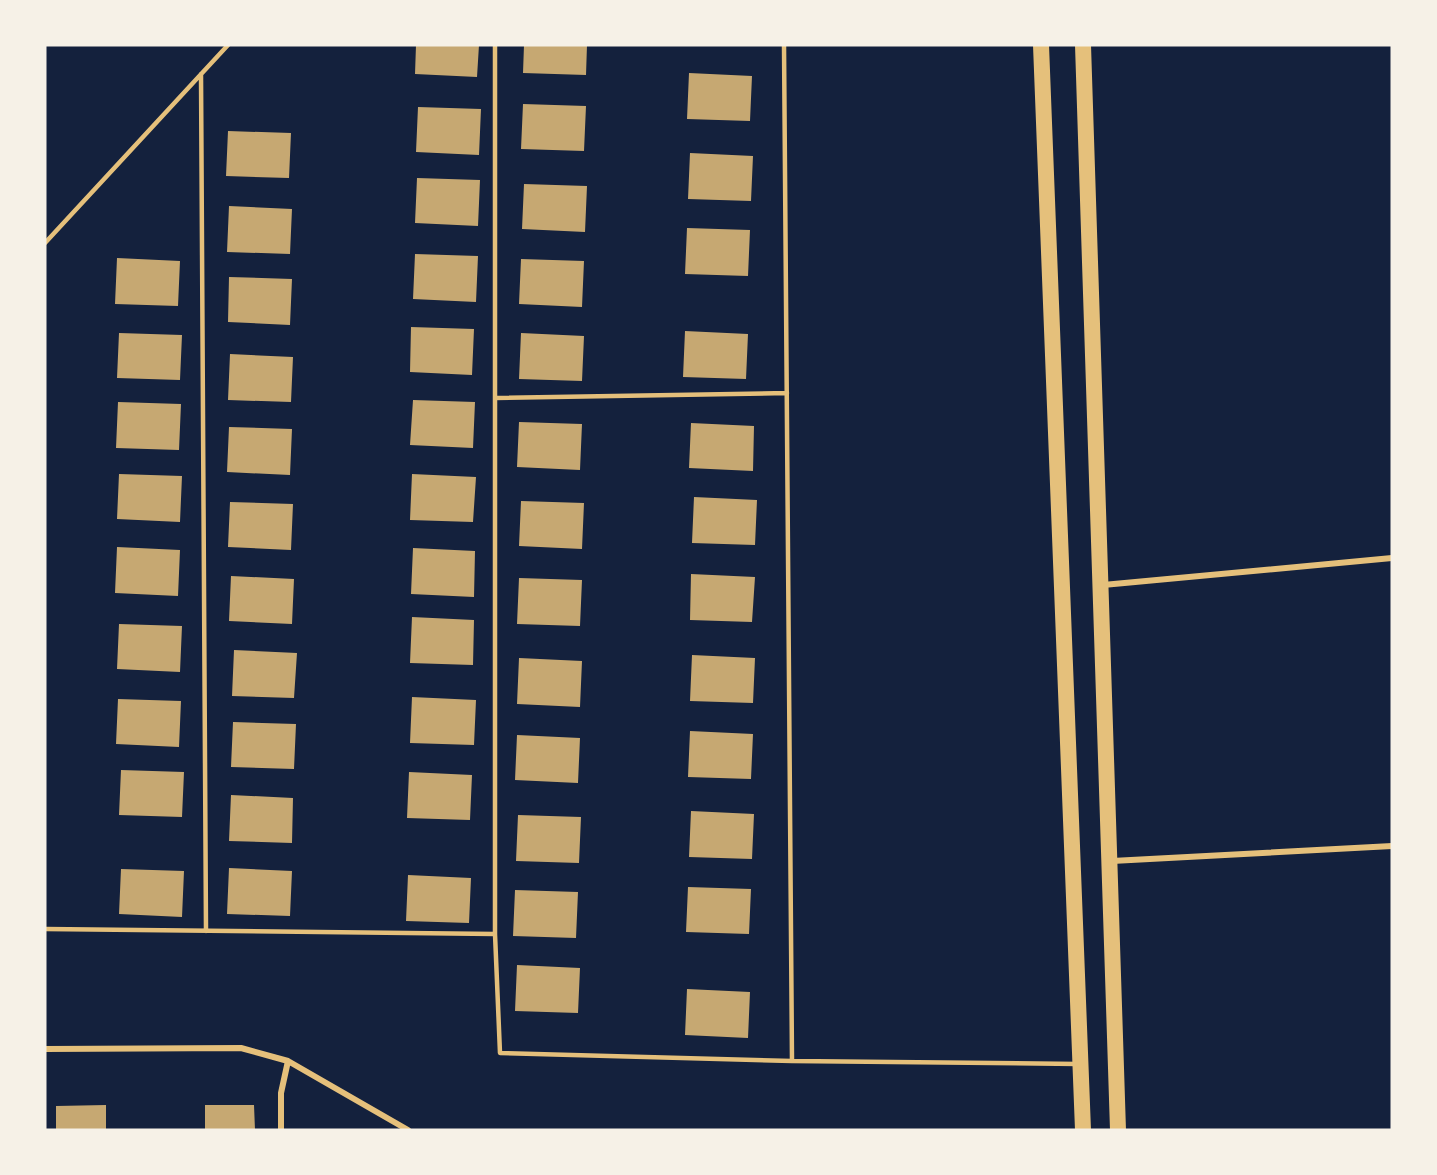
<svg xmlns="http://www.w3.org/2000/svg" width="1437" height="1175" viewBox="0 0 1437 1175" font-family="'Source Sans 3',sans-serif">
	<style>
		.building { fill: #c6a872 }
		.lines { fill: none; stroke-linecap: round; stroke-linejoin: round }
		.service { stroke: #e5c07b; stroke-width: 4.5 }
		.minor { stroke: #e5c07b; stroke-width: 6 }
		.trunk { stroke: #e5c07b; stroke-width: 16 }
	</style>
	<rect width="100%" height="100%" fill="#14213d"/>
	<path class="building" d="M 416,45 L 479,45 L 477,77 L 415,74 Z
		M 524,45 L 587,45 L 586,75 L 523,73 Z
		M 689,73 L 752,76 L 750,121 L 687,119 Z
		M 523,104 L 586,106 L 584,151 L 521,149 Z
		M 418,107 L 481,109 L 479,155 L 416,152 Z
		M 228,131 L 291,133 L 289,178 L 226,176 Z
		M 690,153 L 753,156 L 751,201 L 688,199 Z
		M 417,178 L 480,180 L 478,226 L 415,223 Z
		M 524,184 L 587,186 L 585,232 L 522,229 Z
		M 229,206 L 292,209 L 290,254 L 227,252 Z
		M 687,228 L 750,230 L 748,276 L 685,274 Z
		M 415,254 L 478,256 L 476,302 L 413,299 Z
		M 117,258 L 180,261 L 178,306 L 115,304 Z
		M 521,259 L 584,261 L 582,307 L 519,304 Z
		M 229,277 L 292,279 L 290,325 L 228,322 Z
		M 411,327 L 474,329 L 472,375 L 410,372 Z
		M 685,331 L 748,334 L 746,379 L 683,377 Z
		M 119,333 L 182,335 L 180,380 L 117,378 Z
		M 521,333 L 584,336 L 582,381 L 519,379 Z
		M 230,354 L 293,357 L 291,402 L 228,400 Z
		M 413,400 L 475,402 L 473,448 L 410,445 Z
		M 118,402 L 181,404 L 179,450 L 116,448 Z
		M 519,422 L 582,424 L 580,470 L 517,467 Z
		M 691,423 L 754,426 L 753,471 L 689,468 Z
		M 229,427 L 292,429 L 290,475 L 227,472 Z
		M 119,474 L 182,476 L 180,522 L 117,519 Z
		M 412,474 L 476,477 L 473,522 L 410,520 Z
		M 694,497 L 757,500 L 755,545 L 692,543 Z
		M 521,501 L 584,503 L 582,549 L 519,546 Z
		M 230,502 L 293,504 L 291,550 L 228,547 Z
		M 117,547 L 180,550 L 178,596 L 115,593 Z
		M 413,548 L 475,551 L 474,597 L 411,594 Z
		M 691,574 L 755,577 L 752,622 L 690,620 Z
		M 231,576 L 294,579 L 292,624 L 229,621 Z
		M 519,578 L 582,580 L 580,626 L 517,624 Z
		M 412,617 L 474,620 L 473,665 L 410,663 Z
		M 119,624 L 182,626 L 180,672 L 117,669 Z
		M 234,650 L 297,653 L 294,698 L 232,696 Z
		M 692,655 L 755,658 L 753,703 L 690,701 Z
		M 519,658 L 582,661 L 580,707 L 517,704 Z
		M 412,697 L 476,700 L 474,745 L 410,743 Z
		M 118,699 L 181,701 L 179,747 L 116,744 Z
		M 233,722 L 296,724 L 294,769 L 231,767 Z
		M 690,731 L 753,734 L 751,779 L 688,777 Z
		M 517,735 L 580,738 L 578,783 L 515,780 Z
		M 121,770 L 184,772 L 182,817 L 119,815 Z
		M 409,772 L 472,775 L 470,820 L 407,818 Z
		M 231,795 L 293,798 L 292,843 L 229,841 Z
		M 691,811 L 754,814 L 752,859 L 689,857 Z
		M 518,815 L 581,817 L 579,863 L 516,861 Z
		M 229,868 L 292,871 L 290,916 L 227,914 Z
		M 121,869 L 184,871 L 182,917 L 119,914 Z
		M 408,875 L 471,878 L 469,923 L 406,921 Z
		M 688,887 L 751,889 L 749,934 L 686,932 Z
		M 515,890 L 578,892 L 576,938 L 513,936 Z
		M 517,965 L 580,968 L 578,1013 L 515,1011 Z
		M 687,989 L 750,992 L 748,1038 L 685,1035 Z
		M 106,1105 L 106,1130 L 56,1130 L 56,1106 Z
		M 205,1105 L 254,1105 L 255,1130 L 205,1130 Z"/>
	<g class="lines">
		<path class="service" d="M 784,45 L 792,1061 L 1078,1064
			M 201,74 L 206,931
			M 45,243 L 228,45
			M 495,398 L 787,393
			M 45,929 L 495,934 L 495,45
			M 495,934 L 500,1053 L 792,1061"/>
		<path class="minor" d="M 1103,585 L 1392,558
			M 1112,861 L 1392,846
			M 45,1049 L 241,1048 L 288,1061 L 408,1130
			M 281,1130 L 281,1093 L 288,1061"/>
		<path class="trunk" d="M 1041,45 L 1083,1130
			M 1083,45 L 1118,1130"/>
	</g>
	<rect width="1437" height="1175" fill="none" stroke="#f6f1e7" stroke-width="93"/>
</svg>
